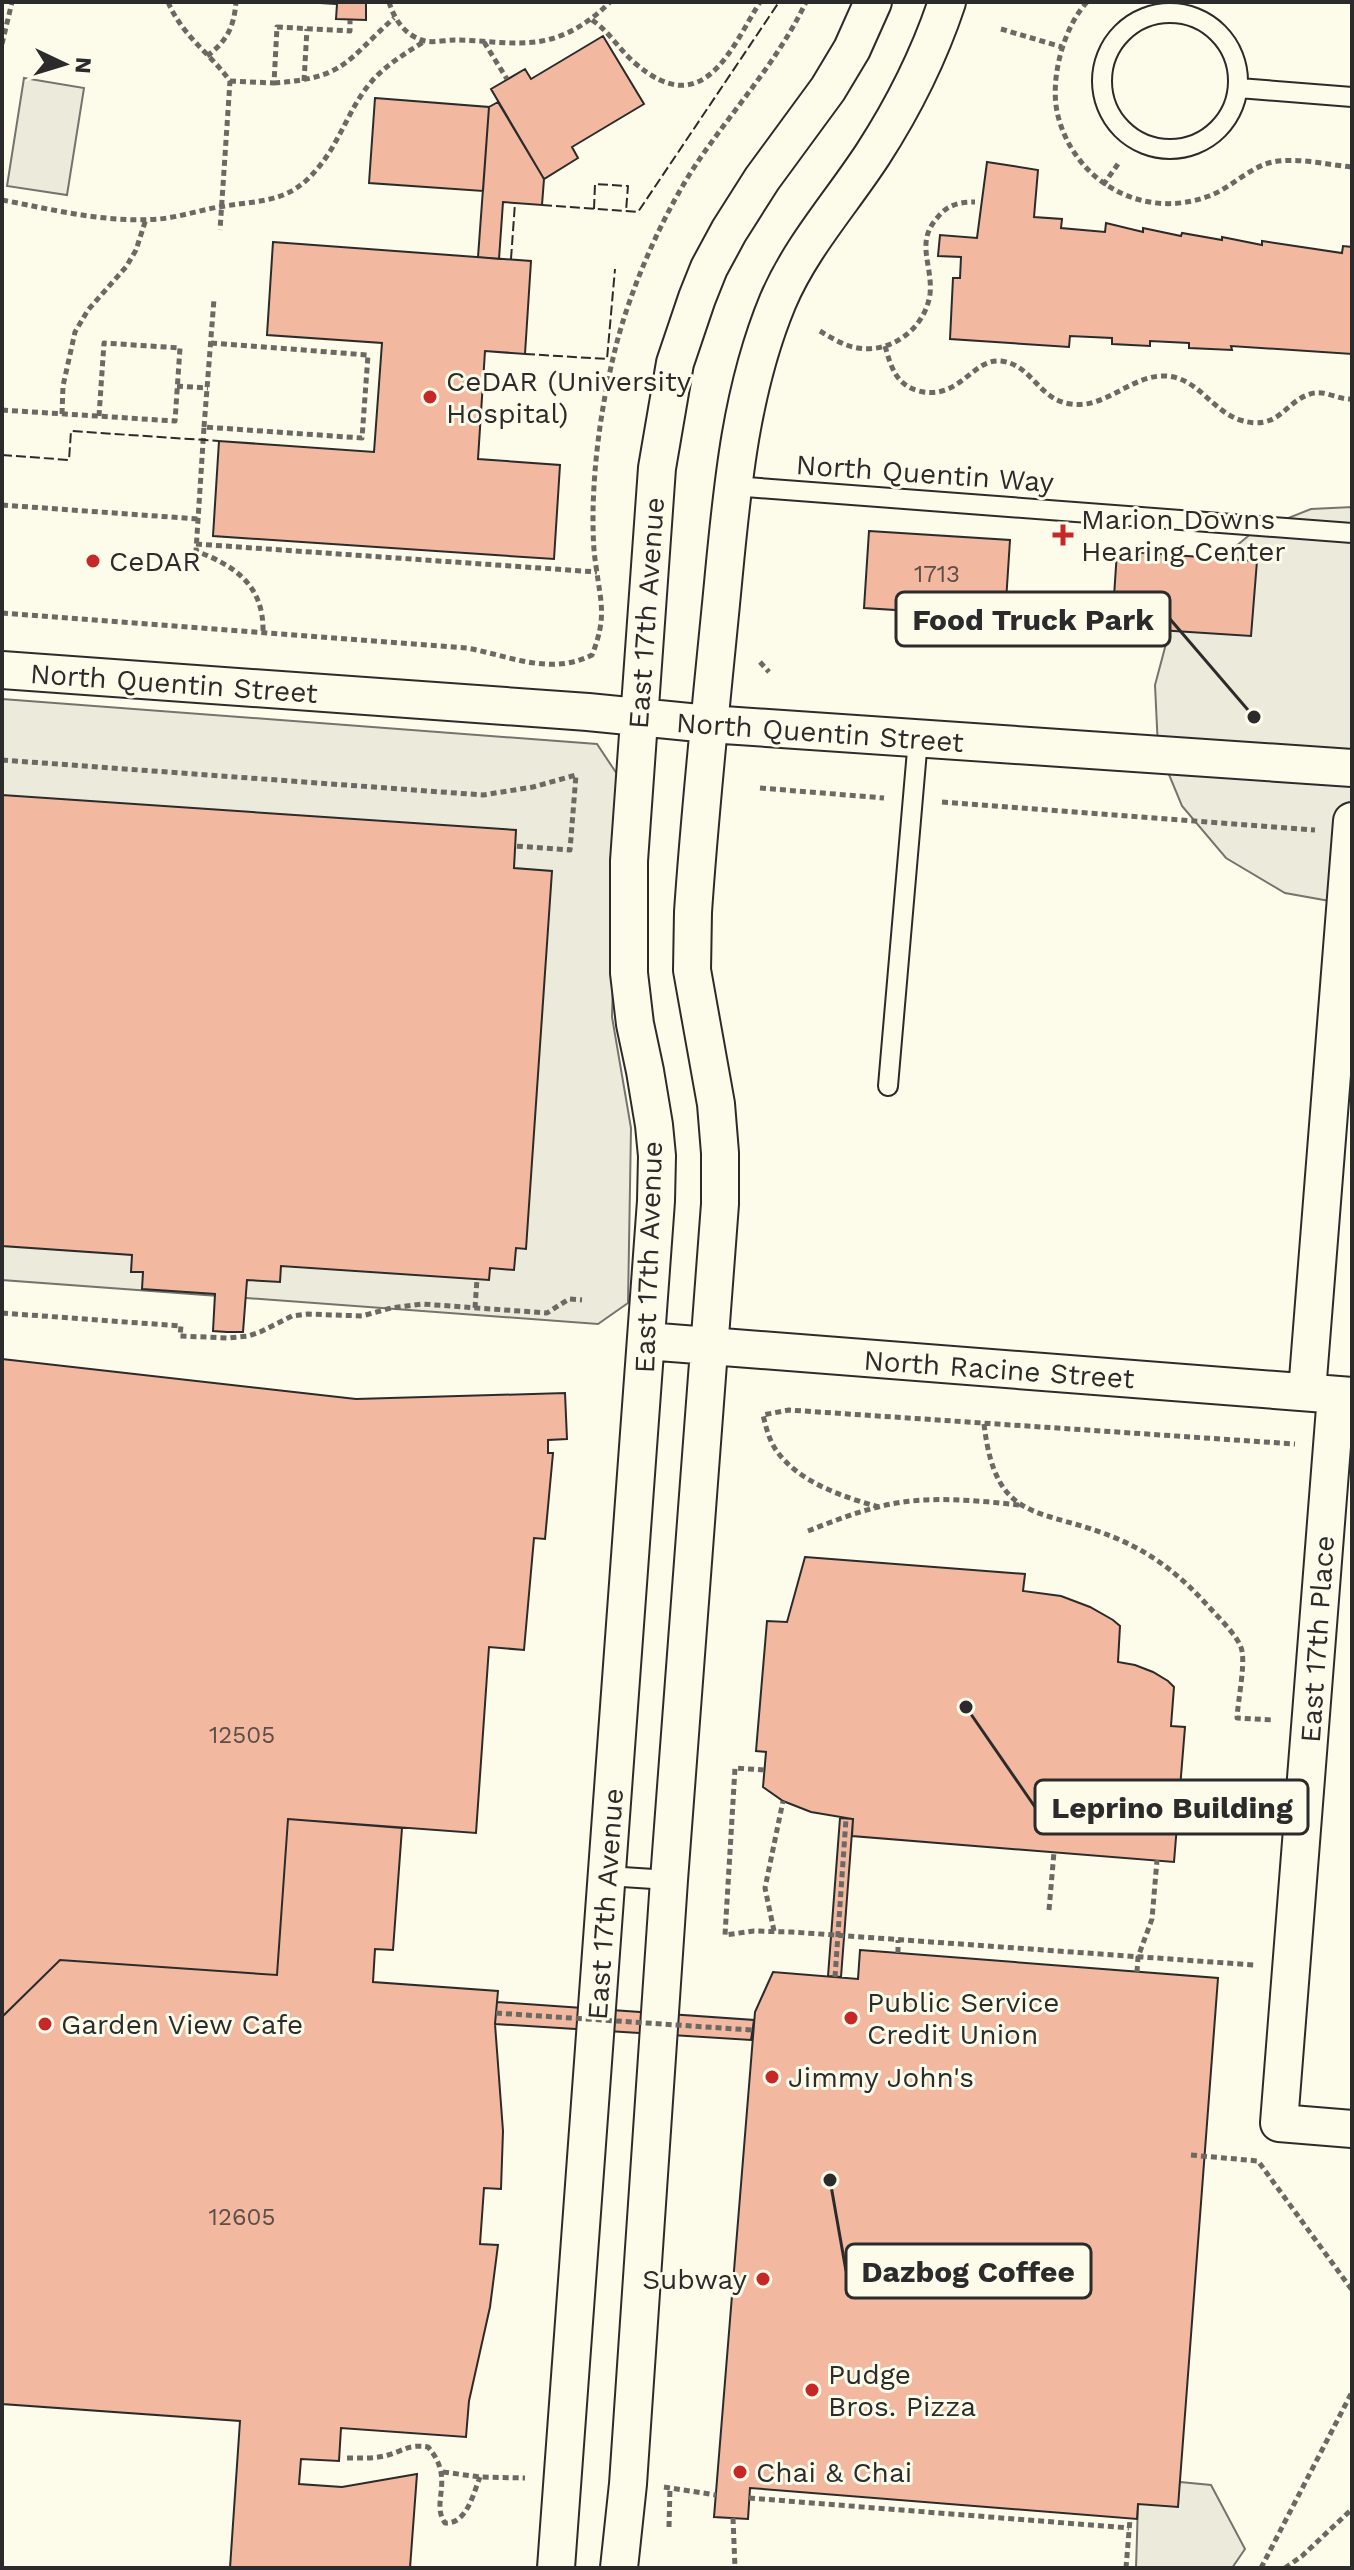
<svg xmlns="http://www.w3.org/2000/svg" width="1354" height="2570" viewBox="0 0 1354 2570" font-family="'Work Sans',sans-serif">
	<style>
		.green { fill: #ecebdb; stroke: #74746e; stroke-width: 2 }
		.building { fill: #f2b8a0; stroke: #2b2b2b; stroke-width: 2 }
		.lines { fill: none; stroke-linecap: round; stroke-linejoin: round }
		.service-casing { stroke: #2b2b2b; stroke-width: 22 }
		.minor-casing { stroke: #2b2b2b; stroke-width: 40 }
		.path { stroke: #6a6964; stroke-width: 5; stroke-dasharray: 6 4; stroke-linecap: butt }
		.service { stroke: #fdfbea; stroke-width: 18 }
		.minor { stroke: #fdfbea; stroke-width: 36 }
		.path-bridge { stroke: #6a6964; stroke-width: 5; stroke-dasharray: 6 4; stroke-linecap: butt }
		.fence { stroke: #2b2b2b; stroke-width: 2; stroke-dasharray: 10 4; stroke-linecap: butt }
		.poi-dot { fill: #c62828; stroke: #fdfbea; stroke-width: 3 }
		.labels { text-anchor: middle; stroke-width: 6; stroke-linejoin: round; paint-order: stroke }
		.number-label { font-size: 24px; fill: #5d4e48 }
		.poi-label { font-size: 28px; fill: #2b2b2b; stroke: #fdfbea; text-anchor: start }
		.street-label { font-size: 28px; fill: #2b2b2b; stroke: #fdfbea }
		.leader { fill: none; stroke: #2b2b2b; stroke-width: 3 }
		.callout-dot { fill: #2b2b2b; stroke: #fdfbea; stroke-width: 3 }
		.callout { fill: #fdfbea; stroke: #2b2b2b; stroke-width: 3 }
		.callout-label { font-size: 30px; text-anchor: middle; font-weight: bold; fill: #2b2b2b }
	</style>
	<rect width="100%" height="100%" fill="#fdfbea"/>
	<path class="green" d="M 24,78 L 84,88 L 67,195 L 7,186 Z
		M 1352,507 L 1352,905 L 1285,893 L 1226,858 L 1182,806 L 1158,748 L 1155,685 L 1171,625 L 1205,572 L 1253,532 L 1311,509 Z
		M 2,699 L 597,744 L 619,777 L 612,1017 L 631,1128 L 628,1303 L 598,1324 L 2,1280 Z
		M 1180,2482 L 1211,2485 L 1245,2549 L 1232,2568 L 1136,2568 L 1138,2504 Z"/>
	<path class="building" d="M 303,2 L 366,2 L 366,20 L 336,19 L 337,4 Z
		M 603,36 L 644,104 L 572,147 L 578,158 L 544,179 L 491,89 L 525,69 L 531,79 Z
		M 375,98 L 489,107 L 483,191 L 369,183 Z
		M 498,102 L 544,179 L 542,205 L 503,202 L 499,259 L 478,257 L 489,107 Z
		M 987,162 L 1038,170 L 1034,217 L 1062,219 L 1061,228 L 1105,232 L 1106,223 L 1143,232 L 1143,228 L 1181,236 L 1182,233 L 1222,240 L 1222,237 L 1262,245 L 1262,241 L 1342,253 L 1343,246 L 1352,247 L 1352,354 L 1231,346 L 1232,350 L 1189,348 L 1189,343 L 1150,341 L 1150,346 L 1112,344 L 1112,338 L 1070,336 L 1069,347 L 950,339 L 953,278 L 960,278 L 961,257 L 938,256 L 940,235 L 977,238 Z
		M 273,242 L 531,261 L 525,354 L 485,351 L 478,459 L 560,465 L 554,559 L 213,536 L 219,441 L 374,452 L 382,343 L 267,335 Z
		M 869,531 L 1010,540 L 1005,617 L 864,608 Z
		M 1117,551 L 1257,561 L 1251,636 L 1112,627 Z
		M 2,795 L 516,830 L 514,868 L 552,871 L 526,1249 L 516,1248 L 514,1270 L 490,1268 L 489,1280 L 281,1266 L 280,1282 L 247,1280 L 243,1332 L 227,1332 L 213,1331 L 215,1294 L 142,1289 L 143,1272 L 131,1272 L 132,1255 L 2,1246 Z
		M 2,1359 L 356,1399 L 565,1393 L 567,1439 L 548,1440 L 548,1453 L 553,1453 L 545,1539 L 534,1538 L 524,1650 L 489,1647 L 476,1833 L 288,1819 L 277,1975 L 60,1960 L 2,2017 Z
		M 805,1557 L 1025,1574 L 1023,1591 L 1061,1596 L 1090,1607 L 1113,1620 L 1120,1626 L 1118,1662 L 1135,1665 L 1153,1672 L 1168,1681 L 1174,1687 L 1171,1726 L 1185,1727 L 1174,1862 L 852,1836 L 853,1819 L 811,1812 L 783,1801 L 763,1787 L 766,1752 L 756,1751 L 767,1621 L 787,1622 Z
		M 840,1818 L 853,1819 L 841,1977 L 828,1976 Z
		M 288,1819 L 402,1828 L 393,1950 L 375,1949 L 373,1982 L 498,1991 L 495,2024 L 503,2131 L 501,2189 L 484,2188 L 480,2244 L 498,2245 L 490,2307 L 469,2401 L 466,2437 L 341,2428 L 339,2461 L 301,2459 L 299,2484 L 342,2487 L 417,2474 L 410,2568 L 230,2568 L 240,2421 L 2,2404 L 2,2017 L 60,1960 L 277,1975 Z
		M 860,1950 L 1218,1978 L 1178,2507 L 1138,2504 L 1137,2519 L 750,2488 L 748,2519 L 714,2517 L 755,2012 L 773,1972 L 858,1979 Z
		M 497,2002 L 754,2020 L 751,2040 L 495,2024 Z"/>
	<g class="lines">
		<g class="service-casing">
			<path id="service" d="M1102 81a68 68 0 1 1 136 0a68 68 0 1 1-136 0Z
				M 1239,88 L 1352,97
				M 733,486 L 1352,533
				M 888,1086 L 918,739
				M 607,1876 L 669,1880"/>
		</g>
		<g class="minor-casing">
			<path id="minor" d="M 2,670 L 588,712 L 709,724 L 1352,768
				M 646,1341 L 1352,1396
				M 1307,1392 L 1352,821
				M 1336,1395 L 1279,2123 L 1352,2129
				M 556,2568 L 656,1201 L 657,1156 L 654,1125 L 645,1071 L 635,1024 L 629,973 L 629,861 L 657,468 L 675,363 L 697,298 L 709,268 L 729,231 L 762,179 L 828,89 L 852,49 L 873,2
				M 619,2568 L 628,2484 L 669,1880 L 720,1204 L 720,1153 L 716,1104 L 692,970 L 693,912 C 700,809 711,706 721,604 C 731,502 738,397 778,301 C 801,247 841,203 873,154 C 904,106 929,56 947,2"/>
		</g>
		<path class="path" d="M 168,2 C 183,37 209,52 230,81 L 220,230
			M 389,2 C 394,19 405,36 425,41 C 434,43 446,40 455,40 C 483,40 514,46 542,41 C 569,36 591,21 610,2
			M 1087,2 C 1063,28 1049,81 1058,116 C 1075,182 1143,221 1209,196 C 1231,188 1251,166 1273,162 C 1298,157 1327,165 1352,167
			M 592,20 C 610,32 620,51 636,64 C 703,121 730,51 760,2
			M 1001,29 L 1062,47
			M 484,42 L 507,79
			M 2,44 L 12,2
			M 207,56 C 227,41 234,27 236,2
			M 230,81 L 274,83 L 277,27 L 350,31 L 350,20
			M 304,81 L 307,29
			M 274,83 C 345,78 345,62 394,18
			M 1103,185 L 1118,164
			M 2,200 C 55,210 105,223 159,219 C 181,217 203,209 225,206 C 264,200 290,202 317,169 C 340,143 349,107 372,81 C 387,64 406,53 425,41
			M 820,331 C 830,337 841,344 853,347 C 888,356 925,330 930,294 C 933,265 915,243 937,218 C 947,205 959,202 975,202
			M 211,343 L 368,355 L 362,438 L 204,427 L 196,551 C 236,566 264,586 263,632
			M 885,346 C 891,367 896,385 919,391 C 960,401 972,358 1001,361 C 1033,365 1038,400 1071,404 C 1105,409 1129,377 1162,376 C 1197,375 1210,410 1240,420 C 1279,432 1284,402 1310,394 C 1324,389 1338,400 1352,399
			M 177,386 L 208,388
			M 2,410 L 175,421 L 180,348 L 104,343 L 99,416
			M 62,414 L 63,386 L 75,332 L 88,310 L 126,267 L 136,250 L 146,219
			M 204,427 L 214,299
			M 2,505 L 198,519
			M 196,544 L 597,572
			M 2,613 L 467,648 C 510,656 550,676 592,655 C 607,617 601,604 596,566 C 593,548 593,530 593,512 C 594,458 602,402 615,350 C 630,288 665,209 701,157 C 737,105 779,59 806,2
			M 760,662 L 769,672
			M 2,760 L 483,795 L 533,787 L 576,775 L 570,850 L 515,846
			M 760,788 L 884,798
			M 942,802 L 1315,830
			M 475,1308 L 477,1279
			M 2,1313 L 181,1326 L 180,1336 L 228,1338 L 248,1336 L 260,1332 L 292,1316 L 308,1314 L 362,1316 L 391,1308 L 422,1304 L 547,1313 L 569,1299 L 582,1300
			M 984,1424 C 996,1527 1041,1506 1118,1539 C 1155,1555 1182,1577 1209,1607 C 1218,1617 1240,1638 1242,1651 C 1245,1667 1238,1700 1237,1718 L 1273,1720
			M 879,1507 C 843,1497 798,1482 776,1450 C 769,1440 766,1427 763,1415 L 789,1410 L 1295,1444
			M 808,1531 C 831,1522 854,1513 878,1507 C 924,1495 972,1500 1019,1505
			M 764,1770 L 735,1768 L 725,1935 L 754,1931 L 792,1932 L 1254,1965
			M 1049,1910 L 1054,1852
			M 774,1931 L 765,1888 L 783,1801
			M 898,1953 L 898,1940
			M 1137,1972 L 1138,1957 L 1152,1919 L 1157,1860
			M 1191,2155 L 1258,2161 L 1352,2290
			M 347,2458 C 361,2458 375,2459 388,2455 C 405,2450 409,2444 428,2447 C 456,2479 430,2502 445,2523 C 467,2524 473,2494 480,2477
			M 443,2472 L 480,2477 L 525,2478
			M 664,2487 L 716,2495
			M 749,2498 L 1129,2528
			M 733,2518 L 735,2568
			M 669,2527 L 670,2487
			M 1126,2568 L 1130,2519
			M 1261,2568 L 1352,2392
			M 1285,2568 L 1302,2556 L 1352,2509"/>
		<use href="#service" class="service"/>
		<use href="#minor" class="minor"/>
		<path class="path-bridge" d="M 835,1977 L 846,1819
			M 496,2013 L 752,2030"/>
		<path class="fence" d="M 542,205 L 638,212 L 779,2
			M 594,209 L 595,184 L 628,186 L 626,211
			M 511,259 L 515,203
			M 525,354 L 607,359 L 615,269
			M 2,455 L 69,460 L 71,431 L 219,441"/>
	</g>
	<g class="poi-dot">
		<circle cx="430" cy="397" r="8"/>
		<path d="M1059 523h8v8h8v8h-8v8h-8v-8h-8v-8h8z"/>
		<circle cx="93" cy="561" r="8"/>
		<circle cx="851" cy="2018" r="8"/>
		<circle cx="45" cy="2024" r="8"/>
		<circle cx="772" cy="2077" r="8"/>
		<circle cx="763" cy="2279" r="8"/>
		<circle cx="812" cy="2390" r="8"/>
		<circle cx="740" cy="2472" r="8"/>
	</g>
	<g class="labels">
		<g class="number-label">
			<text x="937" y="582">1713</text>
			<text x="242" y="1743">12505</text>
			<text x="242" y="2225">12605</text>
		</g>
		<g class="poi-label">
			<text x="446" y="391">CeDAR (University<tspan x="446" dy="32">Hospital)</tspan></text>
			<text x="1081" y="529">Marion Downs<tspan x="1081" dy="32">Hearing Center</tspan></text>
			<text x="109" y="571">CeDAR</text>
			<text x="867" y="2012">Public Service<tspan x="867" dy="32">Credit Union</tspan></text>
			<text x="61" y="2034">Garden View Cafe</text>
			<text x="788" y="2087">Jimmy John's</text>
			<text x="747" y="2289" text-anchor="end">Subway</text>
			<text x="828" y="2384">Pudge<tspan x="828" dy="32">Bros. Pizza</tspan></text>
			<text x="756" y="2482">Chai &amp; Chai</text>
		</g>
		<g class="street-label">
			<text transform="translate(925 473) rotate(4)" y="10">North Quentin Way</text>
			<text transform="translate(646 613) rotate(-86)" y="10">East 17th Avenue</text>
			<text transform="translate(174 683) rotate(4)" y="10">North Quentin Street</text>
			<text transform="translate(820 732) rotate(4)" y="10">North Quentin Street</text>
			<text transform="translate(648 1257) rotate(-88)" y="10">East 17th Avenue</text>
			<text transform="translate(999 1369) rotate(4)" y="10">North Racine Street</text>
			<text transform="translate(1317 1639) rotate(-86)" y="10">East 17th Place</text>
			<text transform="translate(605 1904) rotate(-86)" y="10">East 17th Avenue</text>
		</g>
	</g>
	<path class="leader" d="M1254 717L1170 619M966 1707L1035 1807M830 2180L846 2271"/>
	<g class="callout-dot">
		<circle cx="1254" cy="717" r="8"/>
		<circle cx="966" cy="1707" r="8"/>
		<circle cx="830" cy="2180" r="8"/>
	</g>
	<g class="callout">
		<rect x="896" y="592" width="274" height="54" rx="8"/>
		<rect x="1035" y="1780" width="273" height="54" rx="8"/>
		<rect x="846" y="2244" width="245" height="54" rx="8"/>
	</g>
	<g class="callout-label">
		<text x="1033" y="630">Food Truck Park</text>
		<text x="1172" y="1818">Leprino Building</text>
		<text x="968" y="2282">Dazbog Coffee</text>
	</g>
	<rect width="1354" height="2570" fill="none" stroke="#2b2b2b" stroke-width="8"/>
	<g transform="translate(64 64) rotate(94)" stroke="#fdfbea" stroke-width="6" paint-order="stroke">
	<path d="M0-6L14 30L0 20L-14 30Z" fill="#2b2b2b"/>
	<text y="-12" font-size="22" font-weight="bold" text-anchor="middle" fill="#2b2b2b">N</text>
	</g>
</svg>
